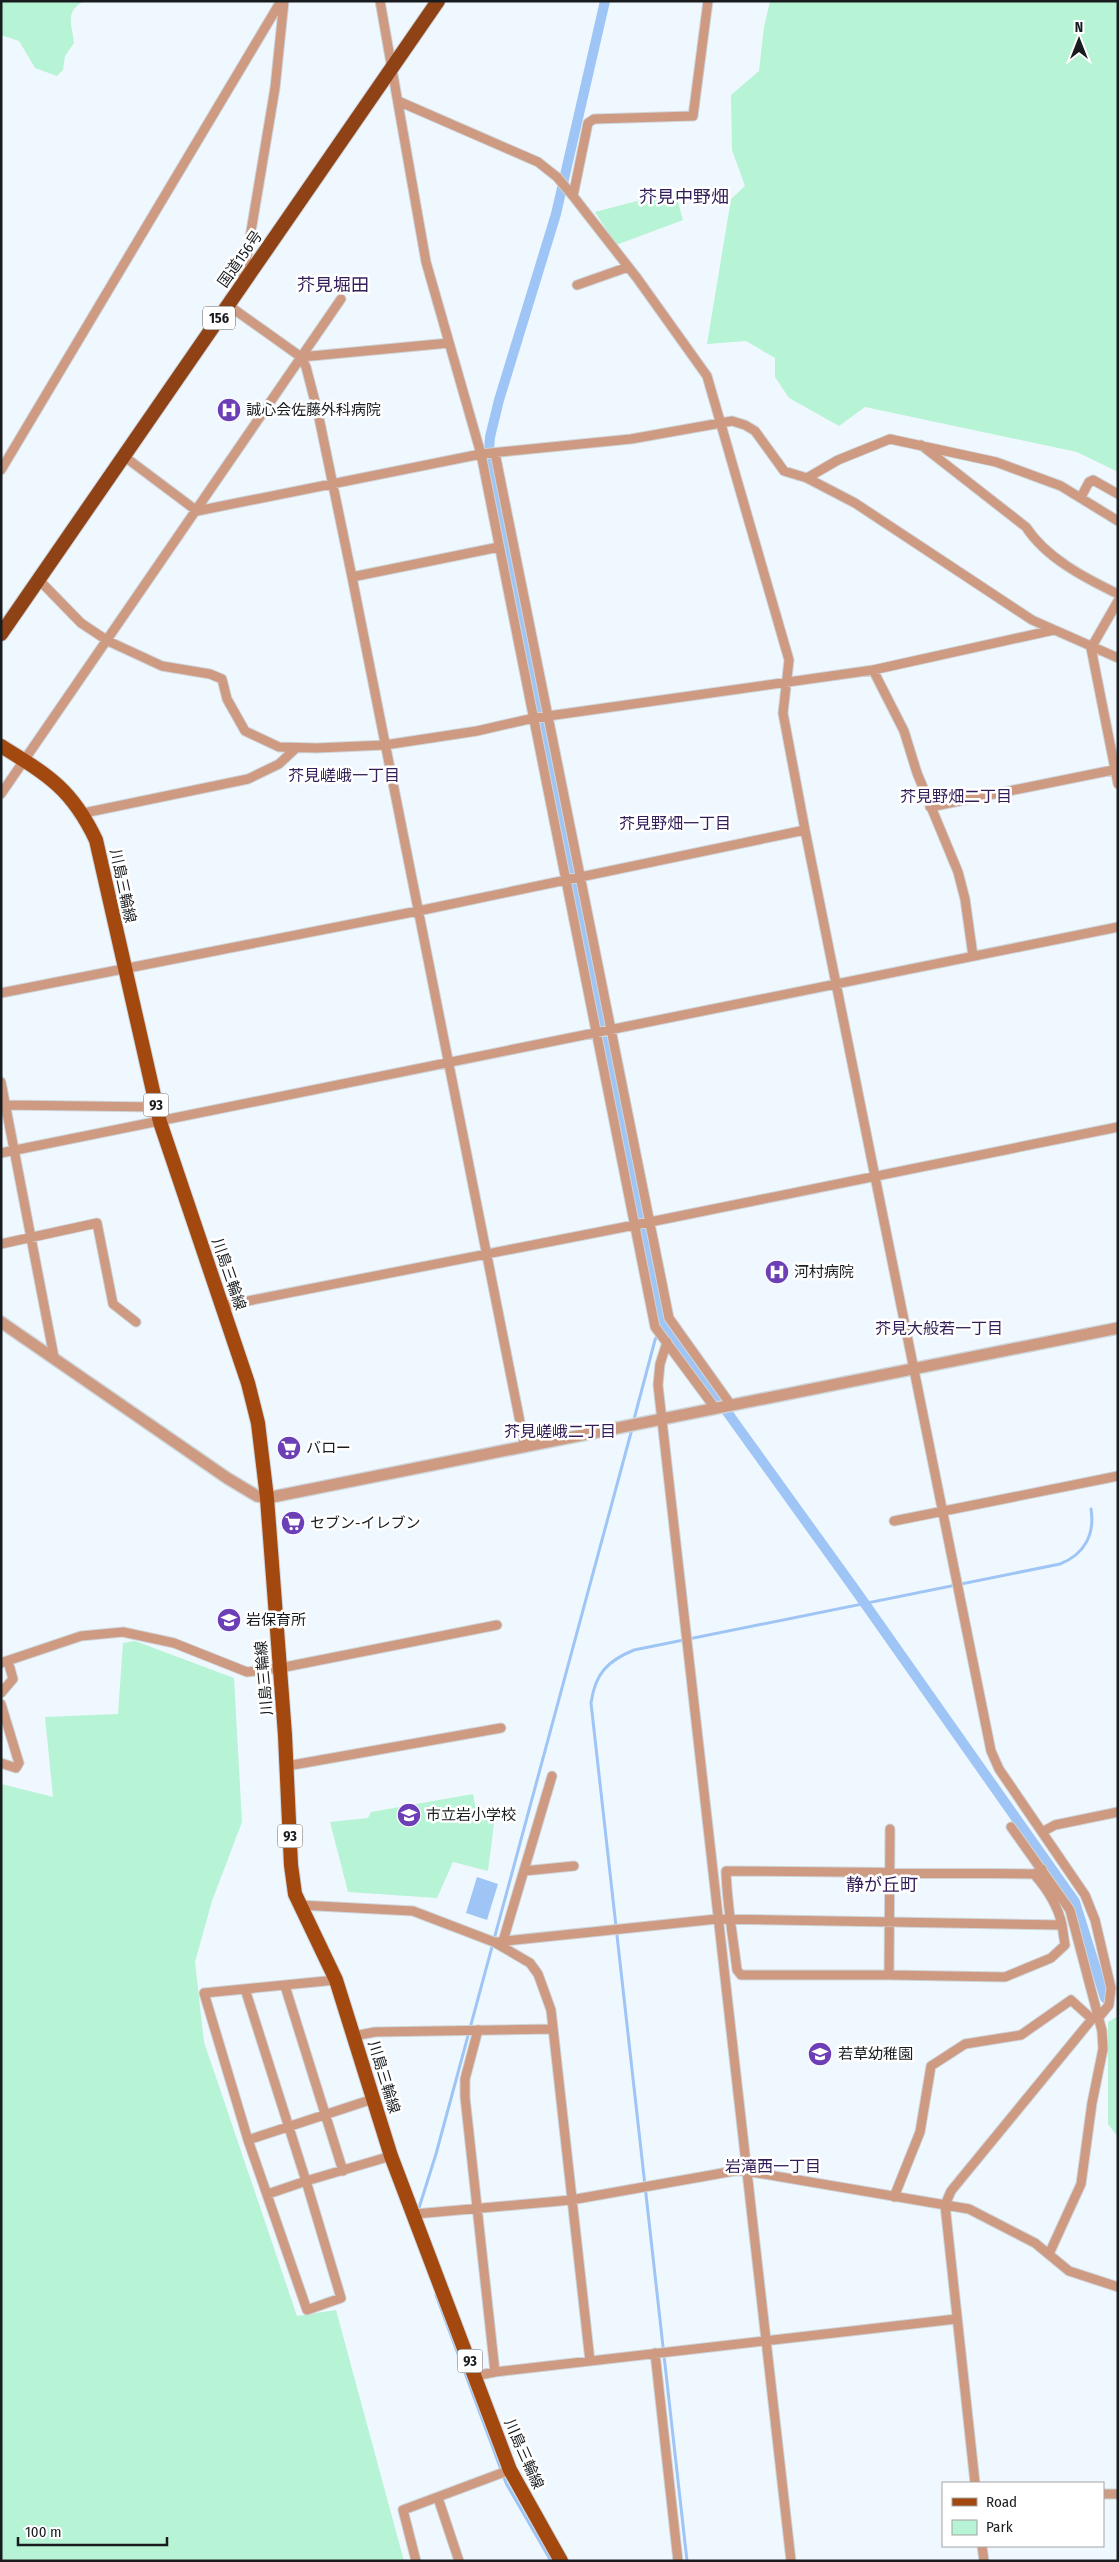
<svg xmlns="http://www.w3.org/2000/svg" width="1119" height="2562" viewBox="0 0 1119 2562" font-family="'Fira Sans Condensed','Noto Sans JP',sans-serif">
	<style>
		.green { fill: #b7f3d5 }
		.water { fill: #9ec5f5 }
		.lines { fill: none; stroke-linecap: round; stroke-linejoin: round }
		.stream { stroke: #9ec5f5; stroke-width: 3 }
		.canal { stroke: #9ec5f5; stroke-width: 10 }
		.minor-casing { stroke: #ced5db; stroke-width: 11 }
		.tertiary-casing { stroke: #ced5db; stroke-width: 14 }
		.primary-casing { stroke: #ced5db; stroke-width: 16 }
		.trunk-casing { stroke: #ced5db; stroke-width: 16 }
		.minor { stroke: #ce9a81; stroke-width: 9 }
		.tertiary { stroke: #ce9a81; stroke-width: 11 }
		.primary { stroke: #a3480f; stroke-width: 14 }
		.trunk { stroke: #8e4216; stroke-width: 14 }
		.labels { text-anchor: middle; stroke-width: 5; stroke-linejoin: round; paint-order: stroke }
		.shield { fill: #fff; stroke: #5e6062; stroke-width: 1 }
		.shield-label { font-size: 14px; font-weight: bold; fill: #191c1f }
		.street-label { font-size: 15px; fill: #191c1f; stroke: #fff }
		.poi-label { font-size: 15px; fill: #191c1f; stroke: #fff; text-anchor: start }
		.neighbourhood-label { font-size: 16px; fill: #331e58; stroke: #fff }
		.quarter-label { font-size: 18px; fill: #331e58; stroke: #fff }
	</style>
	<rect width="100%" height="100%" fill="#f0f8ff"/>
	<path class="green" d="M 1,1 L 84,1 C 64,12 72,24 74,43 L 65,56 L 63,70 L 57,76 L 35,68 L 19,41 L 1,35 Z
		M 770,1 L 1118,1 L 1118,472 L 1077,452 L 865,407 L 839,426 L 789,398 L 775,377 L 775,358 L 746,341 L 707,344 L 731,199 L 745,186 L 732,150 L 731,95 L 759,71 L 764,27 Z
		M 675,191 L 683,220 L 616,245 L 595,212 Z
		M 135,1641 L 234,1678 L 242,1822 L 212,1901 L 195,1962 L 204,2042 L 297,2316 L 336,2310 L 404,2561 L 1,2561 L 1,1784 L 53,1797 L 45,1717 L 118,1714 L 123,1643 Z
		M 473,1794 L 476,1810 L 496,1808 L 488,1871 L 453,1862 L 437,1898 L 348,1892 L 330,1822 L 368,1818 L 371,1812 Z
		M 1118,2016 L 1118,2137 L 1108,2124 L 1108,2022 Z"/>
	<path class="water" d="M 477,1877 L 498,1884 L 487,1920 L 466,1913 Z"/>
	<g class="lines">
		<path class="stream" d="M 633,1423 L 655,1340 L 663,1323
			M 418,2211 L 436,2154 L 632,1429
			M 436,2295 L 506,2483 L 551,2561
			M 687,2561 L 591,1703 C 595,1674 607,1661 634,1650 L 1060,1564 C 1085,1554 1095,1534 1091,1509"/>
		<path class="canal" d="M 605,1 L 556,214 L 499,400 L 490,437 L 488,464 L 663,1323 L 856,1591 L 1075,1902 L 1105,1998"/>
		<g class="minor-casing">
			<path id="minor" d="M 380,1 L 426,262 L 481,454 L 655,1327 L 715,1408
				M 398,101 L 538,162 L 557,177 L 573,196 L 637,278 L 707,376 L 789,660 L 783,713 L 805,830 L 991,1751 L 999,1769 L 1085,1895 L 1095,1920 L 1111,1988 L 1109,2005 L 1099,2017 L 1092,2019 L 951,2191 L 945,2205 L 975,2483
				M 573,196 L 588,123 L 594,119 L 693,116 L 708,1
				M 243,279 L 275,88 L 284,1
				M 577,285 L 628,267
				M 228,305 L 301,357 L 449,343
				M 301,357 L 306,367 L 318,413 L 352,577 L 525,1447
				M 921,445 L 1026,527 C 1046,558 1085,578 1118,594
				M 495,453 L 669,1318 L 731,1405
				M 125,457 L 197,511 L 481,454 L 631,439 L 732,421 L 745,425 L 755,431 L 784,471 L 807,478 L 855,503 L 1032,620 L 1118,658
				M 1,470 L 281,1
				M 807,478 L 838,460 L 890,439 L 996,462 L 1061,486 L 1118,521
				M 1081,497 L 1089,482 L 1093,480 L 1118,494
				M 352,577 L 499,547
				M 39,580 L 81,623 L 108,641 L 162,666 L 210,674 L 222,679 L 227,699 L 245,731 L 279,747 L 317,748 L 385,745 L 477,731 L 534,718 L 873,670 L 1054,630
				M 1118,601 L 1091,648 L 1118,784
				M 873,670 L 904,731 L 917,773 L 958,872 L 965,899 L 973,956
				M 1,794 L 341,299
				M 930,807 L 1118,769
				M 84,813 L 248,779 L 279,764 L 295,749
				M 1,993 L 418,911 L 805,830
				M 1,1082 L 54,1357
				M 6,1105 L 156,1107
				M 1,1153 L 1118,927
				M 1,1244 L 97,1223 L 113,1304 L 136,1322
				M 222,1306 L 650,1222 L 1118,1127
				M 667,1342 L 660,1364 L 658,1385 L 791,2561
				M 894,1521 L 1118,1476
				M 1,1663 L 81,1636 L 123,1632 L 174,1643 L 247,1672 L 280,1668 L 497,1625
				M 1,1693 L 13,1679 L 8,1661
				M 1,1704 L 19,1763 L 16,1768 L 1,1763
				M 287,1766 L 501,1728
				M 1011,1827 L 1070,1910 L 1102,2031 L 1103,2049 L 1092,2103 L 1081,2184 L 1049,2254
				M 890,1829 L 889,1975 L 1005,1977 L 1051,1958 L 1065,1945 L 1062,1925
				M 1042,1832 L 1055,1825 L 1118,1812
				M 524,1871 L 574,1866
				M 299,1905 L 413,1911 L 494,1942 L 530,1963 L 538,1974 L 551,2010 L 590,2361
				M 503,1941 L 552,1776
				M 495,1942 L 717,1919 L 1062,1925 C 1058,1905 1047,1889 1034,1874
				M 889,1975 L 741,1975 L 737,1970 C 733,1937 727,1905 726,1871 L 1034,1874 L 1042,1869
				M 336,1980 L 204,1993 L 248,2140 L 307,2310 L 341,2298 L 306,2181 L 391,2156
				M 285,1986 L 343,2171
				M 245,1989 L 306,2181 L 268,2194
				M 478,2030 L 465,2079 L 465,2097 L 495,2372
				M 354,2036 L 375,2032 L 553,2029
				M 248,2140 L 373,2099
				M 894,2197 L 920,2132 L 931,2066 L 965,2044 L 1021,2035 L 1071,2000 L 1092,2019
				M 415,2214 L 571,2200 L 734,2171 L 746,2171 L 969,2209 L 1035,2243 L 1069,2271 L 1118,2287
				M 655,2353 L 678,2561
				M 475,2376 L 495,2372 L 956,2319
				M 1103,2494 L 1118,2494
				M 438,2498 L 459,2561
				M 982,2546 L 984,2561
				M 416,2561 L 403,2510 L 510,2470"/>
		</g>
		<g class="tertiary-casing">
			<path id="tertiary" d="M 1,1322 L 227,1478 L 257,1496 L 267,1498 L 1118,1328"/>
		</g>
		<g class="primary-casing">
			<path id="primary" d="M 1,746 C 48,775 72,789 96,840 L 160,1122 L 248,1383 L 258,1423 L 267,1498 L 285,1735 L 291,1865 L 295,1894 L 336,1980 L 391,2156 L 510,2470 L 561,2561"/>
		</g>
		<g class="trunk-casing">
			<path id="trunk" d="M 1,634 L 438,1"/>
		</g>
		<use href="#minor" class="minor"/>
		<use href="#tertiary" class="tertiary"/>
		<use href="#primary" class="primary"/>
		<use href="#trunk" class="trunk"/>
	</g>
	<defs>
		<g id="hospital-disc" transform="scale(1.25)"><circle r="9.5" fill="#6d3fb7" stroke="#fff"/><path d="M-5-5h3v3.5h4V-5h3V5h-3V1.5h-4V5h-3Z" fill="#fff"/></g>
		<g id="supermarket-disc" transform="scale(1.25)"><circle r="9.5" fill="#6d3fb7" stroke="#fff"/><path d="M-6-5.5h2.5l.6 2H6L4.5 2H-2.5L-4.4-4H-6ZM-1.5 3.2a1.3 1.3 0 1 0 .1 0ZM3 3.2a1.3 1.3 0 1 0 .1 0Z" fill="#fff"/></g>
		<g id="school-disc" transform="scale(1.25)"><circle r="9.5" fill="#6d3fb7" stroke="#fff"/><path d="M0-5L7-2L0 1L-7-2ZM-4 1L0 2.5L4 1V4Q0 6-4 4Z" fill="#fff"/></g>
	</defs>
	<g fill-rule="evenodd">
		<use href="#hospital-disc" x="229" y="410"/>
		<use href="#hospital-disc" x="777" y="1272"/>
		<use href="#supermarket-disc" x="289" y="1448"/>
		<use href="#supermarket-disc" x="293" y="1523"/>
		<use href="#school-disc" x="229" y="1620"/>
		<use href="#school-disc" x="409" y="1815"/>
		<use href="#school-disc" x="820" y="2054"/>
	</g>
	<g class="labels">
		<g class="shield">
			<rect x="203" y="306.5" width="32" height="23" rx="4"/>
			<rect x="143.5" y="1093.5" width="25" height="23" rx="4"/>
			<rect x="277.5" y="1824.5" width="25" height="23" rx="4"/>
			<rect x="457.5" y="2349.5" width="25" height="23" rx="4"/>
		</g>
		<g class="shield-label">
			<text x="219" y="323">156</text>
			<text x="156" y="1110">93</text>
			<text x="290" y="1841">93</text>
			<text x="470" y="2366">93</text>
		</g>
		<g class="street-label">
			<text transform="translate(240 259) rotate(-55)" y="5">国道156号</text>
			<text transform="translate(123 886) rotate(78)" y="5">川島三輪線</text>
			<text transform="translate(229 1274) rotate(71)" y="5">川島三輪線</text>
			<text transform="translate(264 1678) rotate(-95)" y="5">川島三輪線</text>
			<text transform="translate(384 2077) rotate(73)" y="5">川島三輪線</text>
			<text transform="translate(524 2454) rotate(66)" y="5">川島三輪線</text>
		</g>
		<g class="poi-label">
			<text x="246" y="415">誠心会佐藤外科病院</text>
			<text x="794" y="1277">河村病院</text>
			<text x="306" y="1453">バロー</text>
			<text x="310" y="1528">セブン-イレブン</text>
			<text x="246" y="1625">岩保育所</text>
			<text x="426" y="1820">市立岩小学校</text>
			<text x="838" y="2059">若草幼稚園</text>
		</g>
		<g class="neighbourhood-label">
			<text x="344" y="781">芥見嵯峨一丁目</text>
			<text x="956" y="802">芥見野畑二丁目</text>
			<text x="675" y="829">芥見野畑一丁目</text>
			<text x="939" y="1334">芥見大般若一丁目</text>
			<text x="560" y="1437">芥見嵯峨二丁目</text>
			<text x="773" y="2172">岩滝西一丁目</text>
		</g>
		<g class="quarter-label">
			<text x="684" y="203">芥見中野畑</text>
			<text x="333" y="291">芥見堀田</text>
			<text x="882" y="1891">静が丘町</text>
		</g>
	</g>
	<rect width="1119" height="2562" fill="none" stroke="#191c1f" stroke-width="5"/>
	<rect x="942" y="2482" width="162" height="65" fill="#ffffff" stroke="#a3a4a5"/>
	<rect x="952" y="2498" width="25" height="8" fill="#a3480f" stroke="#a3a4a5"/>
	<text x="986" y="2507" font-size="15" fill="#191c1f">Road</text>
	<rect x="952" y="2520" width="25" height="15" fill="#b7f3d5" stroke="#a3a4a5"/>
	<text x="986" y="2532" font-size="15" fill="#191c1f">Park</text>
	<g transform="translate(1079 40)" stroke="#ffffff" stroke-width="4" paint-order="stroke">
	<path d="M0-4L9 19L0 12L-9 19Z" fill="#191c1f"/>
	<text y="-8" font-size="14" font-weight="bold" text-anchor="middle" fill="#191c1f">N</text>
	</g>
	<path d="M18 2537v8h149v-8" fill="none" stroke="#191c1f" stroke-width="2.5"/>
	<text x="25" y="2537" font-size="15" fill="#191c1f" stroke="#ffffff" stroke-width="4" paint-order="stroke">100 m</text>
</svg>
